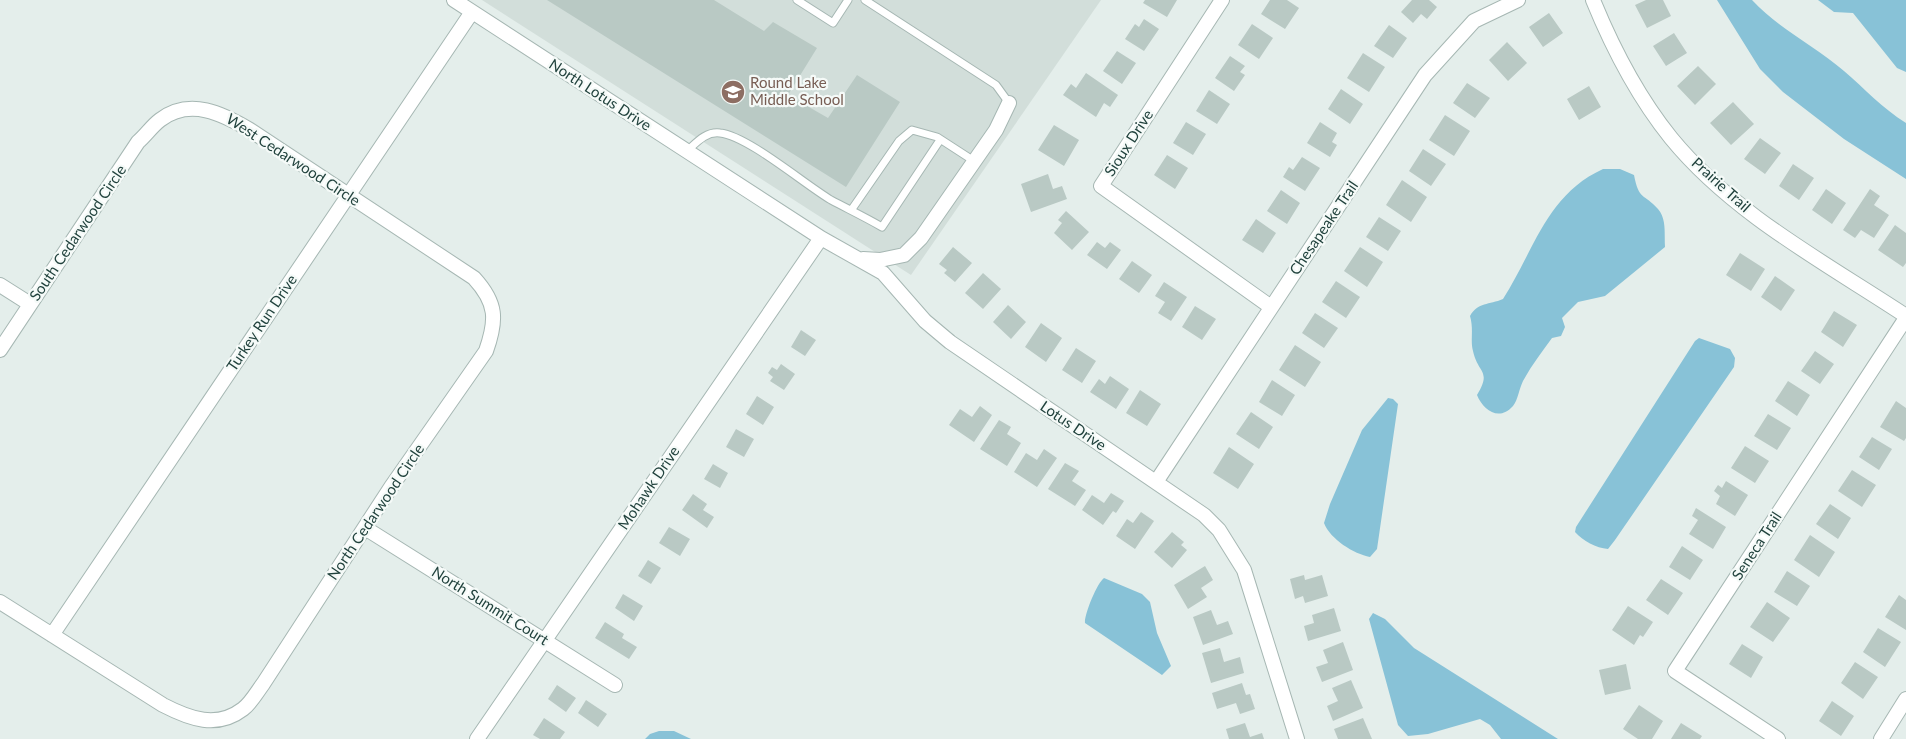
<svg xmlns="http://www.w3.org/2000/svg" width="1906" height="739" viewBox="0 0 1906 739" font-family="Lato,sans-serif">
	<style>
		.built { fill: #d2deda }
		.water { fill: #88c2d7 }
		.building { fill: #b9c9c4 }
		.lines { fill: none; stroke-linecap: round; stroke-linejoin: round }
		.service-casing { stroke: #a6b7b3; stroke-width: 9 }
		.minor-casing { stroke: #a6b7b3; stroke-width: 16 }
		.service { stroke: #fff; stroke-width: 7 }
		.minor { stroke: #fff; stroke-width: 14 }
		.labels { text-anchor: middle; stroke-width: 4.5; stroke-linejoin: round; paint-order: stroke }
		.education-label { font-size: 15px; fill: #785e54; stroke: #f5faf8; text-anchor: start }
		.street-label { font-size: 15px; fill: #21423d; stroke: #f5faf8 }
	</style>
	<rect width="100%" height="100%" fill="#e4eeeb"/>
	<path class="built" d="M 482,0 L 1101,0 L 911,275 Z"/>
	<path class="water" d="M 1717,0 L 1752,0 C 1779,29 1814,45 1844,71 C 1865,89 1882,108 1906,123 L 1906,179 L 1844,139 L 1783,92 L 1760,69 Z
		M 1818,0 L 1906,0 L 1906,72 L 1897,68 L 1853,13 L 1834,12 Z
		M 1603,169 L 1620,169 L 1634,175 C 1639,201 1644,193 1658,209 C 1667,219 1664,235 1665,247 L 1605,296 L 1578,302 L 1562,318 L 1565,327 L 1561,336 L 1552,338 C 1542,352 1531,366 1523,381 C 1519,389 1518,400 1513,406 C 1499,422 1483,410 1477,395 C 1492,370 1478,374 1473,351 C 1470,340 1474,330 1470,316 C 1478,302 1489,305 1503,299 C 1534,251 1546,195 1603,169 Z
		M 1699,338 L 1730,349 L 1735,358 L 1734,367 L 1615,540 L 1608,549 C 1596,548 1583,541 1575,532 L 1576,527 L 1695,341 Z
		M 1388,398 L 1393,399 L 1398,404 L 1377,549 L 1370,557 C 1354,554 1330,539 1324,523 L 1330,504 L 1362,430 Z
		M 1104,578 L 1142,594 L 1150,602 L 1157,633 L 1171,666 L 1162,675 L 1085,623 C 1084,615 1097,583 1104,578 Z
		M 1373,613 L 1385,619 L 1414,648 L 1558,739 L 1501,739 L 1490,725 L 1480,719 L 1428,734 L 1408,736 L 1398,725 L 1369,619 Z
		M 659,731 L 674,731 L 691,739 L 645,739 L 650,734 Z"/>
	<path class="building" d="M 547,0 L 714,0 L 764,31 L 773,22 L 817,48 L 788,95 L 828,118 L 857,75 L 900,102 L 846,187 Z
		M 1145,0 L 1177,0 L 1167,17 L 1143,3 Z
		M 1270,0 L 1287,0 L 1299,8 L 1285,29 L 1261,14 Z
		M 1412,0 L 1429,0 L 1437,7 L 1427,19 L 1421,14 L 1413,23 L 1401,12 Z
		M 1646,0 L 1663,0 L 1671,16 L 1647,28 L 1635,5 Z
		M 1549,13 L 1563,33 L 1543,47 L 1529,27 Z
		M 1144,19 L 1159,29 L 1144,51 L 1125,39 L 1135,24 L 1139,27 Z
		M 1252,24 L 1273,38 L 1259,59 L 1238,45 Z
		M 1389,25 L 1407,38 L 1393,58 L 1374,46 Z
		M 1674,33 L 1687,53 L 1666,66 L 1653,46 Z
		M 1507,42 L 1527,63 L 1508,81 L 1489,60 Z
		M 1117,51 L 1136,63 L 1122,84 L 1103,71 Z
		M 1363,53 L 1385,67 L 1369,92 L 1347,78 Z
		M 1230,56 L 1245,66 L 1240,72 L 1245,75 L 1234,91 L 1215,78 Z
		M 1698,66 L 1716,84 L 1695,105 L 1677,86 Z
		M 1086,73 L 1118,95 L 1110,107 L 1104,103 L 1096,117 L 1063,95 L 1071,84 L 1076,88 Z
		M 1467,83 L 1490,98 L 1475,118 L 1453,103 Z
		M 1589,86 L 1601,107 L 1579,120 L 1567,99 Z
		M 1341,89 L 1363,104 L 1350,124 L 1328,109 Z
		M 1209,90 L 1230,104 L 1217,124 L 1196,111 Z
		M 1733,102 L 1754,124 L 1731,145 L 1710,123 Z
		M 1445,115 L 1470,131 L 1454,156 L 1429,140 Z
		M 1186,122 L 1206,134 L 1193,155 L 1173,143 Z
		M 1320,122 L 1337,133 L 1332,142 L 1337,145 L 1330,157 L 1307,143 Z
		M 1054,125 L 1079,140 L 1064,166 L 1038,150 Z
		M 1760,138 L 1781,153 L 1765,174 L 1744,159 Z
		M 1423,149 L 1446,164 L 1431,186 L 1409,171 Z
		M 1167,155 L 1188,168 L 1175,189 L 1154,175 Z
		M 1302,157 L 1320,168 L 1305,191 L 1283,177 L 1289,167 L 1293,170 Z
		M 1793,164 L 1814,178 L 1799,200 L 1779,186 Z
		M 1048,174 L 1053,189 L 1062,186 L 1067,199 L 1031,212 L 1021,184 Z
		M 1402,180 L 1427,197 L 1411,222 L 1386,205 Z
		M 1826,189 L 1846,203 L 1832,224 L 1812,210 Z
		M 1870,189 L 1880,196 L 1874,205 L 1889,215 L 1874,238 L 1861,230 L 1855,238 L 1843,230 Z
		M 1281,190 L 1300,203 L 1287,224 L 1267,211 Z
		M 1066,211 L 1089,232 L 1072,250 L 1054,233 L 1062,223 L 1058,220 Z
		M 1379,217 L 1401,231 L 1388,251 L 1366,237 Z
		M 1256,219 L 1276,233 L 1263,253 L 1242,240 Z
		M 1895,225 L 1906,233 L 1906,263 L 1903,267 L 1878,250 Z
		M 1097,242 L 1105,248 L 1110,242 L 1121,250 L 1107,269 L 1087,255 Z
		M 953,247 L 972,263 L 955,282 L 944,273 L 947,270 L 939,264 Z
		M 1360,247 L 1383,262 L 1367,287 L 1344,271 Z
		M 1740,253 L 1765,269 L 1751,291 L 1726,275 Z
		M 1132,261 L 1152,275 L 1139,293 L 1119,279 Z
		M 983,273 L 1001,289 L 983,309 L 965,293 Z
		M 1775,276 L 1795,290 L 1781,311 L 1761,297 Z
		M 1336,281 L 1360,297 L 1346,318 L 1322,302 Z
		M 1164,282 L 1187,297 L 1171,321 L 1158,313 L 1165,302 L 1155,296 Z
		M 1008,305 L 1026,322 L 1011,339 L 993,322 Z
		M 1195,306 L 1216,319 L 1202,340 L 1182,327 Z
		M 1834,311 L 1857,325 L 1843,347 L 1821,332 Z
		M 1315,313 L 1338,328 L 1324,348 L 1302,333 Z
		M 1041,323 L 1062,338 L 1046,362 L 1025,347 Z
		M 801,330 L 816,340 L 805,356 L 791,347 Z
		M 1295,345 L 1321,362 L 1305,387 L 1279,370 Z
		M 1076,348 L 1096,361 L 1082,383 L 1062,370 Z
		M 1815,351 L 1834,364 L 1820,384 L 1801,371 Z
		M 781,364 L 795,374 L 784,390 L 770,381 L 773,377 L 768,373 L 772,367 L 777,370 Z
		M 1110,376 L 1129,389 L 1116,409 L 1090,392 L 1099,379 L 1105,384 Z
		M 1272,380 L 1295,395 L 1282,416 L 1259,402 Z
		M 1788,381 L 1810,395 L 1797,416 L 1775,401 Z
		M 1140,390 L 1161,404 L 1147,426 L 1126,413 Z
		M 757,396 L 774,407 L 763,425 L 746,414 Z
		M 1896,401 L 1906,408 L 1906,438 L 1904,441 L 1880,427 Z
		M 980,406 L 992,415 L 974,442 L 949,425 L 960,409 L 972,417 Z
		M 1251,412 L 1273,427 L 1259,449 L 1236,434 Z
		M 1768,414 L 1791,428 L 1777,450 L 1754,436 Z
		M 999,420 L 1011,427 L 1007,434 L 1021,443 L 1007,466 L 980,449 Z
		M 736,429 L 754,439 L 744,457 L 726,447 Z
		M 1872,437 L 1892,449 L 1879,470 L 1859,457 Z
		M 1745,446 L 1769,461 L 1755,483 L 1731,468 Z
		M 1229,447 L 1254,464 L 1238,489 L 1213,473 Z
		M 1044,449 L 1057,458 L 1037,487 L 1014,472 L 1026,453 L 1037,460 Z
		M 1065,463 L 1079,471 L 1072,481 L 1086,490 L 1075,506 L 1048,489 Z
		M 713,464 L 728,473 L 720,488 L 704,479 Z
		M 1852,470 L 1876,485 L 1862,507 L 1838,491 Z
		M 1726,481 L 1748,495 L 1735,516 L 1716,504 L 1720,496 L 1714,491 L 1718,485 L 1722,488 Z
		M 1111,493 L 1124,501 L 1116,513 L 1113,511 L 1103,525 L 1082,510 L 1092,495 L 1104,503 Z
		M 693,494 L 707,504 L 703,510 L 714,517 L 707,528 L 682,510 Z
		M 1830,504 L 1851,518 L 1838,539 L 1816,524 Z
		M 1696,508 L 1726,527 L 1713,549 L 1689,534 L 1698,520 L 1692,516 Z
		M 1141,512 L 1154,521 L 1135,549 L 1116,536 L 1127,519 L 1133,523 Z
		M 669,527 L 690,539 L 680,556 L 659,543 Z
		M 1172,532 L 1184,542 L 1181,545 L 1187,550 L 1172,568 L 1154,552 Z
		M 1810,535 L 1835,552 L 1819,577 L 1794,560 Z
		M 1682,546 L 1703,560 L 1690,580 L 1669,567 Z
		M 648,560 L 661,568 L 651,584 L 638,576 Z
		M 1205,566 L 1213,580 L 1201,588 L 1207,597 L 1188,609 L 1174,585 Z
		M 1787,571 L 1810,586 L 1797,606 L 1774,592 Z
		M 1304,575 L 1305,580 L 1322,575 L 1328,596 L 1305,603 L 1303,596 L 1295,599 L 1290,579 Z
		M 1661,579 L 1683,593 L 1668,615 L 1646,600 Z
		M 623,594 L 643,606 L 634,621 L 615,608 Z
		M 1899,595 L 1906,600 L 1906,630 L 1885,617 Z
		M 1767,602 L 1790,618 L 1773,642 L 1750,627 Z
		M 1628,606 L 1653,622 L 1643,637 L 1640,635 L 1634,645 L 1612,630 Z
		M 1334,608 L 1341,631 L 1308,641 L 1304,626 L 1314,623 L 1312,615 Z
		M 1211,610 L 1217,625 L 1228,621 L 1233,634 L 1203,645 L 1193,617 Z
		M 605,622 L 624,634 L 622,638 L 637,647 L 629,659 L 595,638 Z
		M 1878,628 L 1901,642 L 1885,667 L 1863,652 Z
		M 1343,642 L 1353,670 L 1322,682 L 1316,667 L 1328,663 L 1323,650 Z
		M 1742,644 L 1763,657 L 1751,678 L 1729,664 Z
		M 1220,648 L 1224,662 L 1240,657 L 1244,673 L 1211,683 L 1202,653 Z
		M 1855,662 L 1878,677 L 1863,699 L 1841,683 Z
		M 1626,664 L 1631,689 L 1605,695 L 1599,670 Z
		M 1351,680 L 1363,708 L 1333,721 L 1327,706 L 1338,701 L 1332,688 Z
		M 1242,683 L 1246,695 L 1250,694 L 1255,709 L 1240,714 L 1236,703 L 1217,709 L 1212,693 Z
		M 557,685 L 576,698 L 566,712 L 548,699 Z
		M 586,700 L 607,714 L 598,727 L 578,713 Z
		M 1832,701 L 1854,716 L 1841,736 L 1819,721 Z
		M 1639,705 L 1663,721 L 1652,739 L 1638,739 L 1623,729 Z
		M 544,718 L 565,732 L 560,739 L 540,739 L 533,735 Z
		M 1363,718 L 1372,739 L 1338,739 L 1334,729 Z
		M 1245,723 L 1250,737 L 1262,733 L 1264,739 L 1229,739 L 1226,729 Z
		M 1681,723 L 1702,736 L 1700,739 L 1671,739 Z"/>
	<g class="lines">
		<g class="service-casing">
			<path id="service" d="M 797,0 L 833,23 L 848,0
				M 865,0 L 996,85 L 1009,103
				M 687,151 C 696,143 706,131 720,133 C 748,136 804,184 831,200 C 848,209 865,217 882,227 L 940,140
				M 852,209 L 899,141 L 912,130 L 937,137 L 974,161"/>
		</g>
		<g class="minor-casing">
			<path id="minor" d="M 454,0 L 821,238 L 883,273 L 925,321 L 950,342 L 1204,515 L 1219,530 L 1244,570 L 1297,739
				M 1222,0 L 1101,186 L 1271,307
				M 1593,0 C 1613,49 1638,97 1671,138 C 1733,214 1826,263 1906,316
				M 863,259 L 880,260 L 904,255 L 921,238 L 996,130 L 1009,103
				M 0,285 L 30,304
				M 0,350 L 138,142 C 146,135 152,126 160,120 C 190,97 223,114 250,130 L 474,278 C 497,303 497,320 486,351 L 391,487 L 263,684 C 257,692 251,703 243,709 C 217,729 190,719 163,705 L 0,602
				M 1156,482 L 1425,75 L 1474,21 L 1518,0
				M 365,528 L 615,685
				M 52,635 L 472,12
				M 477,739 L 821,238
				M 1778,739 L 1675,671 L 1906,318
				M 1881,739 L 1906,699"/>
		</g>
		<use href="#service" class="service"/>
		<use href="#minor" class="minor"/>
	</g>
	<defs>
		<g id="school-disc" transform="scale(1.25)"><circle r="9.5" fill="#8d6e63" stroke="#f5faf8"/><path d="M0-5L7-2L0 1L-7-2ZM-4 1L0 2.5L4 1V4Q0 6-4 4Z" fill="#fff"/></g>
	</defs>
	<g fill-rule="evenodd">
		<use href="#school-disc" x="733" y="92"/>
	</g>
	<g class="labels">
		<g class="education-label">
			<text x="750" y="88">Round Lake<tspan x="750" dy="17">Middle School</tspan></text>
		</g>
		<g class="street-label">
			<text transform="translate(600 95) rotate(33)" y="5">North Lotus Drive</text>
			<text transform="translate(1129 143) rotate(-57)" y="5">Sioux Drive</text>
			<text transform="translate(293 160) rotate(33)" y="5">West Cedarwood Circle</text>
			<text transform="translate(1721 185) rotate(42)" y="5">Prairie Trail</text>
			<text transform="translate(1324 228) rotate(-56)" y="5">Chesapeake Trail</text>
			<text transform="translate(78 233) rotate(-56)" y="5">South Cedarwood Circle</text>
			<text transform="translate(262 323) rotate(-56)" y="5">Turkey Run Drive</text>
			<text transform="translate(1073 426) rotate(34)" y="5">Lotus Drive</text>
			<text transform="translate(649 488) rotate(-56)" y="5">Mohawk Drive</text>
			<text transform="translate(376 512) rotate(-56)" y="5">North Cedarwood Circle</text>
			<text transform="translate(1757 546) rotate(-57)" y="5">Seneca Trail</text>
			<text transform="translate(490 606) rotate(32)" y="5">North Summit Court</text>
		</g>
	</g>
</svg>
